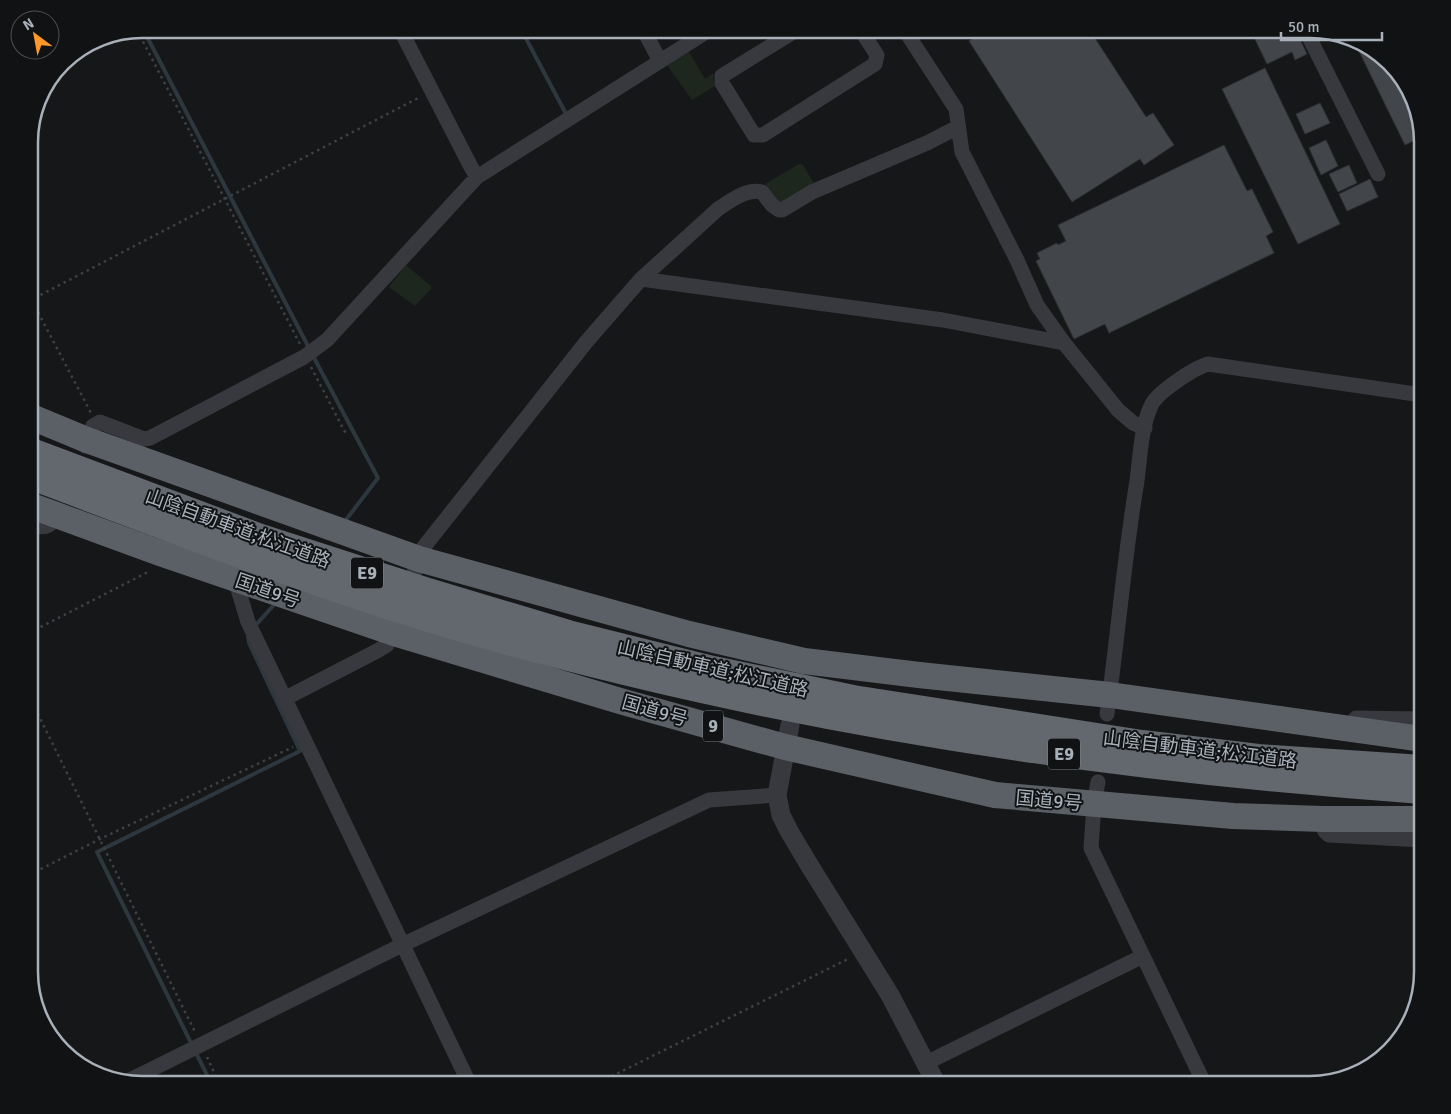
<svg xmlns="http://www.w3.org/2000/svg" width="1451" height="1114" viewBox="0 0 1451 1114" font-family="Signika,'Noto Sans JP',sans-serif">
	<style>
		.green { fill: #1e271e }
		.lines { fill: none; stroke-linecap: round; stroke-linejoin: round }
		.stream { stroke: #2c383e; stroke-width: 4 }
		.building { fill: #424549; stroke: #303135 }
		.path { stroke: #3d4045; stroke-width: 2.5; stroke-dasharray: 2.5 4; stroke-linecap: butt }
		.minor { stroke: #37393e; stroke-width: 15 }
		.tertiary { stroke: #37393e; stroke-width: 19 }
		.trunk { stroke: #5b6066; stroke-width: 26 }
		.motorway { stroke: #63686f; stroke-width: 28 }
		.labels { text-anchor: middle; stroke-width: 4; stroke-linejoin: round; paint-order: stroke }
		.shield { fill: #111214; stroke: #7b8188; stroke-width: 1 }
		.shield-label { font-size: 18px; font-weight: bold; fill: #a8b0b9 }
		.street-label { font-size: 19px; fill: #a8b0b9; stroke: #111214 }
		.rim { fill: none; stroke: #a8b0b9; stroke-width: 2.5 }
	</style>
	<rect width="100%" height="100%" fill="#161719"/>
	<path class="green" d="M 689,52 L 705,79 L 714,73 L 713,80 L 715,86 L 692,100 L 667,65 Z
		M 799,164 L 803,165 L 815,185 L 786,204 L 776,204 L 765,184 Z
		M 406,265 L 431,286 L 431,289 L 415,306 L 389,287 Z"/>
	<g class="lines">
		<path class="stream" d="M 143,29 L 309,348
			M 521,29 L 565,112
			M 312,354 L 378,478 L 345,521
			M 255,626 L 273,606
			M 192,1045 L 97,852 L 300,751 L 249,643 L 248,637
			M 195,1051 L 212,1085"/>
	</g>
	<path class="building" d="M 988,29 L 1089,29 L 1146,117 L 1153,113 L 1174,145 L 1144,165 L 1140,159 L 1072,202 L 969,41 Z
		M 1250,29 L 1295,29 L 1307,54 L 1295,60 L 1292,52 L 1267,64 Z
		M 1356,45 L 1378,52 L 1411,92 L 1421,137 L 1405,145 Z
		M 1265,68 L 1340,224 L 1298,244 L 1222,89 Z
		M 1320,103 L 1330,123 L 1305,134 L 1296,114 Z
		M 1326,140 L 1338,166 L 1321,175 L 1309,148 Z
		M 1224,145 L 1247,191 L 1252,189 L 1273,232 L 1266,236 L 1274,253 L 1109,333 L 1105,324 L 1074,339 L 1036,261 L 1040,259 L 1037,253 L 1057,243 L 1058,245 L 1066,241 L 1058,225 Z
		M 1349,165 L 1357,183 L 1338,192 L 1329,174 Z
		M 1370,179 L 1378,197 L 1347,211 L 1339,194 Z"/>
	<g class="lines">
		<path class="path" d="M 137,30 L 300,344
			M 29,295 L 91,413
			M 29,301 L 420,97
			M 311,367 L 346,434
			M 29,633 L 150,571
			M 29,696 L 195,1032
			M 29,875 L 100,839 L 293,747
			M 207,1057 L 220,1085
			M 594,1085 L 850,958"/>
		<path class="minor" d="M 400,29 L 471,167 L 477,177
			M 643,29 L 660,61
			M 798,29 L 722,76 L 722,83 L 754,135 L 763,135 L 875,64 L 877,55 L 860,29
			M 904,29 L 956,109 L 962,152 L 1017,260 L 1037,305 L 1064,343 L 1118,410 L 1133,423 L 1145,428
			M 1305,29 L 1378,174
			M 641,279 L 943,320 L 1064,343
			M 85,446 L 93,426 L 100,422 L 144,439 L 150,438 L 304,357 L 327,340 L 477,177 L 711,29
			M 29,524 C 46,530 52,527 59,510
			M 413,576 L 423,548 L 587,341 L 641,279 L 718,209 C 730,201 747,188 762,192 L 772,205 L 779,210 L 782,210 L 812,192 L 927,143 L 958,127
			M 235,579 L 248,622 L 470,1085
			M 284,699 L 377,651 L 387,645 L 396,627
			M 1107,714 C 1118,636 1124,558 1137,481 C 1140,458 1141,427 1151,406 C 1156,393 1194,368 1208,364 L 1422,395
			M 1354,720 L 1356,718 L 1422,719
			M 1098,782 L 1094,804 L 1091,848 L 1205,1085
			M 1323,819 C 1323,826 1322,831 1329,835 L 1422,840
			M 926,1063 L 1143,956
			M 128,1081 L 402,945 L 709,800 L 777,795"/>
		<path class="tertiary" d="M 790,725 L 777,795 L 781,815 L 789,831 L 808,863 L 890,995 L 937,1085"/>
		<path class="trunk" d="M 29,416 L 87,440 L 419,559 L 689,634 L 804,661 L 919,675 L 1110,695 L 1422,739
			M 29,505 L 160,553 L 394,633 L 620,701 L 785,747 L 995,795 L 1233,816 L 1323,819 L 1422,819"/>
		<path class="motorway" d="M 29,451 L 258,537 L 425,591 L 568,634 L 713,670 L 853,699 L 1142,744 L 1258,758 L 1422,769
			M 29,475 C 157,523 285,573 416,614 C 484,636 555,654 624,671 C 887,735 1153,771 1422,790"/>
	</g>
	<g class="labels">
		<g class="shield">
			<rect x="351" y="557.5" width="32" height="31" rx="4"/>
			<rect x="703" y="710.5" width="20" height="31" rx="4"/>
			<rect x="1048" y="738.5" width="32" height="31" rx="4"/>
		</g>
		<g class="shield-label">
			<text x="367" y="579">E9</text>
			<text x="713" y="732">9</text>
			<text x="1064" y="760">E9</text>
		</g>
		<g class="street-label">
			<text transform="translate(238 528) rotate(20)" y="7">山陰自動車道;松江道路</text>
			<text transform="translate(268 590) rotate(19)" y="7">国道9号</text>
			<text transform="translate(713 668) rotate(13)" y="7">山陰自動車道;松江道路</text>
			<text transform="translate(655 710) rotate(16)" y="7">国道9号</text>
			<text transform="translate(1200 749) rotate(7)" y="7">山陰自動車道;松江道路</text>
			<text transform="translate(1049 800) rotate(5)" y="7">国道9号</text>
		</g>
	</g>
	<path d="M0 0H1451V1114H0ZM142 38H1310A104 104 0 0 1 1414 142V972A104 104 0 0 1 1310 1076H142A104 104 0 0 1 38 972V142A104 104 0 0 1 142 38Z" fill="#111214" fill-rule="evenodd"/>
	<path class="rim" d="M142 38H1310A104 104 0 0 1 1414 142V972A104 104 0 0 1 1310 1076H142A104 104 0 0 1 38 972V142A104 104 0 0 1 142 38Z"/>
	<g transform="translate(35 35) rotate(328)"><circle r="24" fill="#111214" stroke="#4d5156"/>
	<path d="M0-4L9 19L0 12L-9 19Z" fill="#fd982b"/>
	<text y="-8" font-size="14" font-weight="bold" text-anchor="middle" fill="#a8b0b9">N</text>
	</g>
	<path d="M1281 32v8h101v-8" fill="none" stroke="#a8b0b9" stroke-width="2.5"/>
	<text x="1288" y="32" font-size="15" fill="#a8b0b9" stroke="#111214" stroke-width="4" paint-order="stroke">50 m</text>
</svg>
